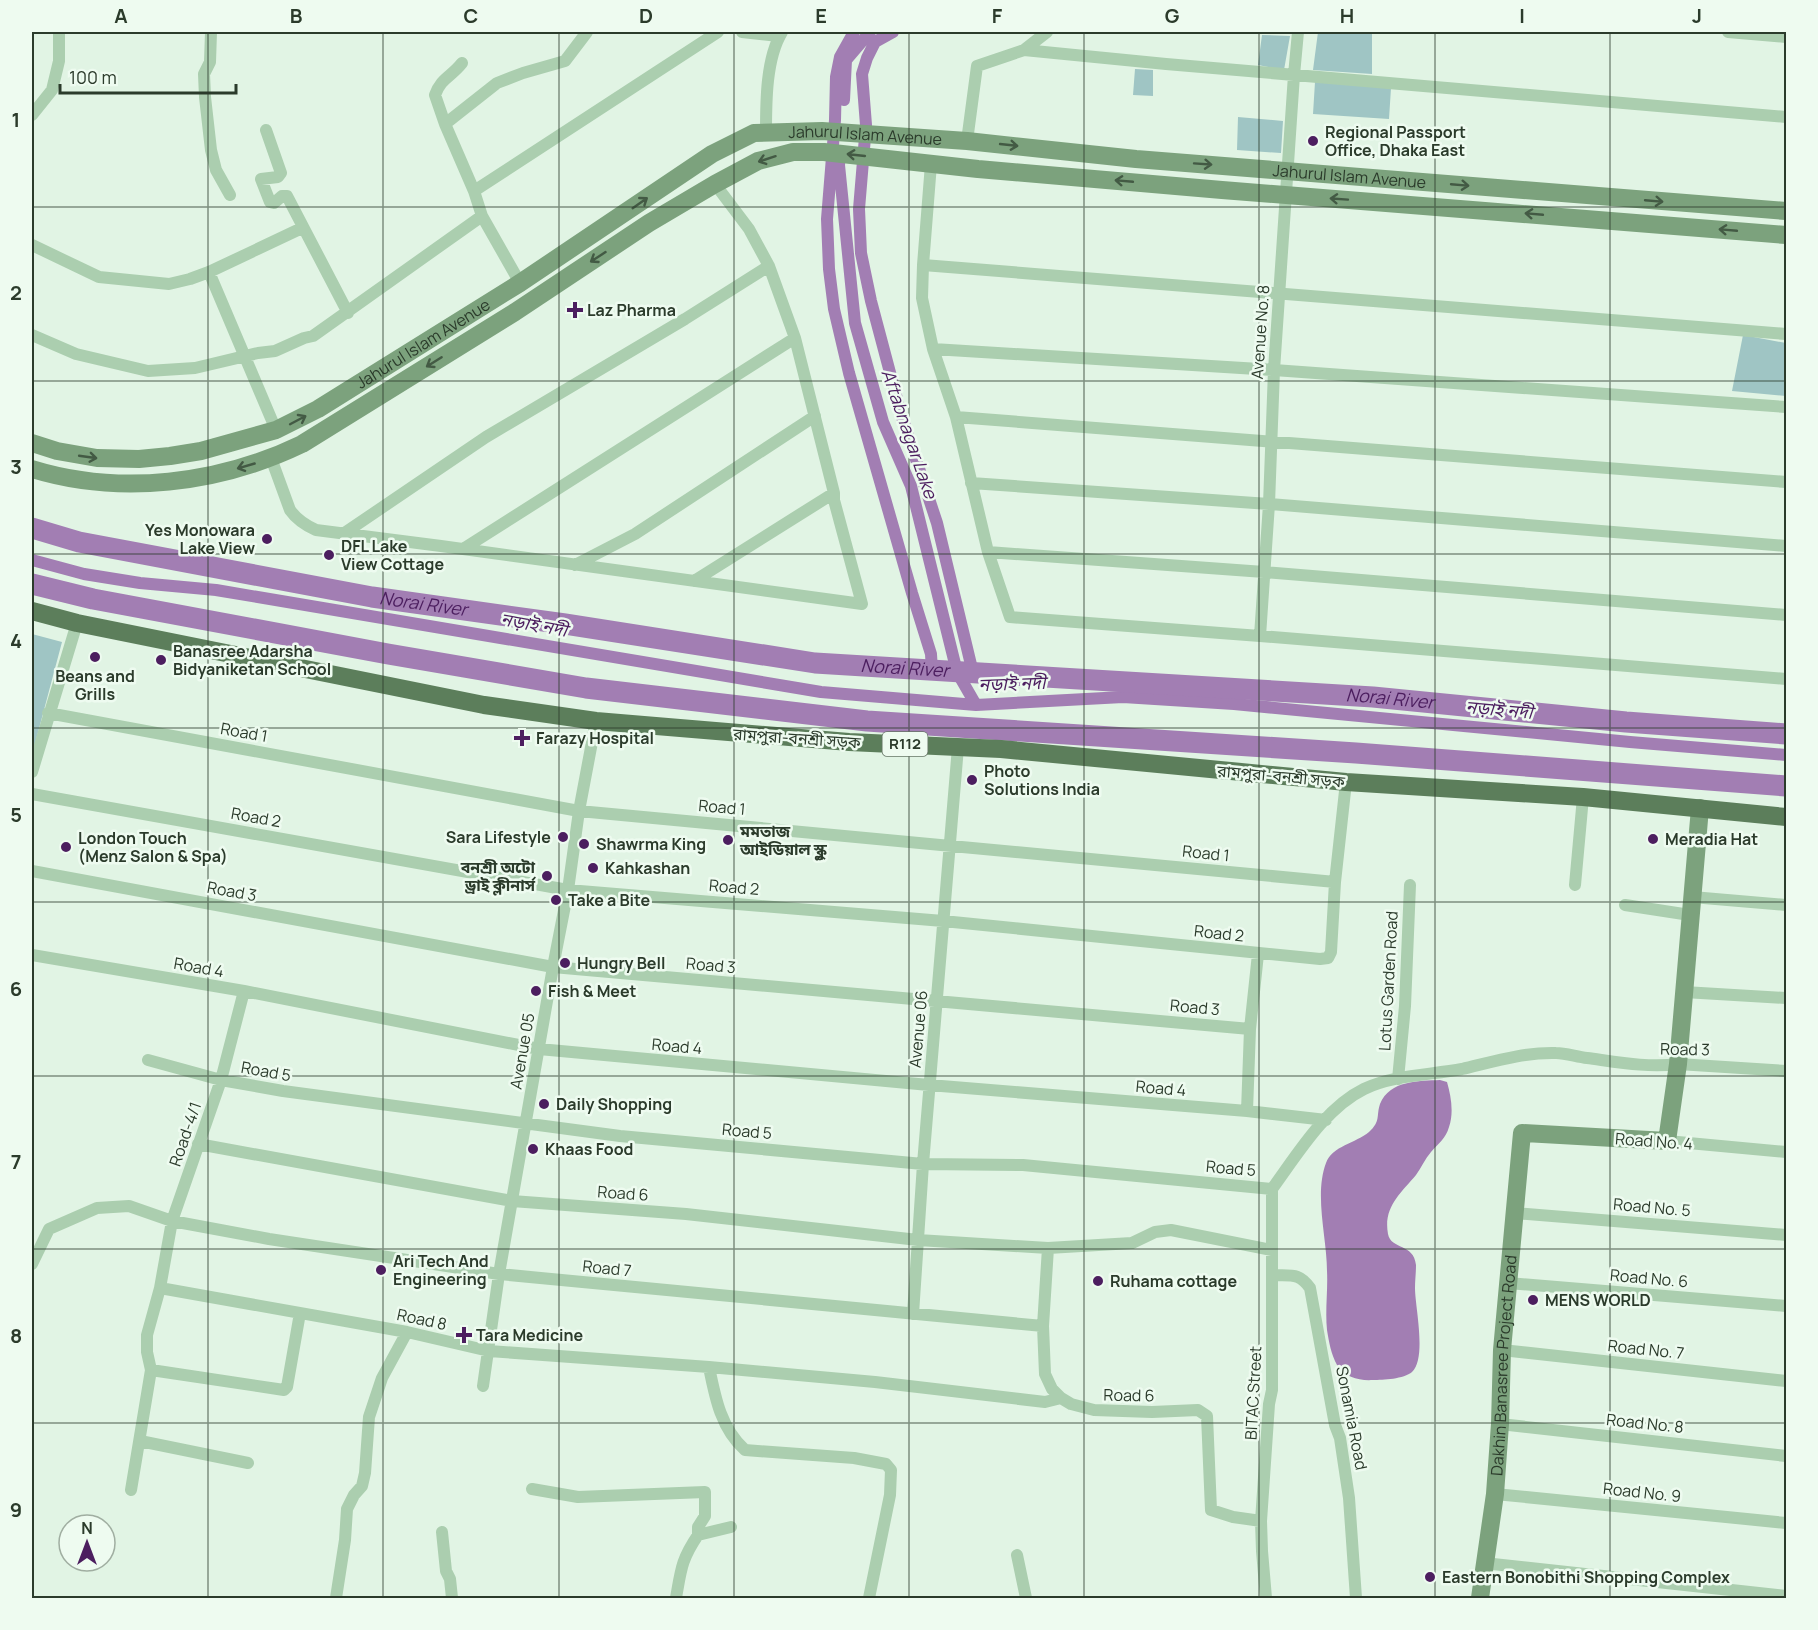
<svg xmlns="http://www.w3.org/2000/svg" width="1818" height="1630" viewBox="0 0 1818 1630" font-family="Manrope,'Noto Sans Bengali',sans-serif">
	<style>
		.green { fill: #9fc5c4 }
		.water { fill: #a27eb3 }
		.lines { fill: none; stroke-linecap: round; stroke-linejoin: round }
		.canal { stroke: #a27eb3; stroke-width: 12 }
		.river { stroke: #a27eb3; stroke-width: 21 }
		.street { stroke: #abceaf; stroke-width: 12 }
		.secondary { stroke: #7ca27d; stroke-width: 18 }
		.primary { stroke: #5c7e5b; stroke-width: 18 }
		.oneway { stroke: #435a44 }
		.grid { fill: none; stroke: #2b3b2b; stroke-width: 1.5; stroke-opacity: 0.55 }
		.poi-dot { fill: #4c1e5f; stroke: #eefbf0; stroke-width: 2 }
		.labels { text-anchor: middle; stroke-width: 5; stroke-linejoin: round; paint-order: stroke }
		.shield { fill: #eefbf0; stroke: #667566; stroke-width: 1.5 }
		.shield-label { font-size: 15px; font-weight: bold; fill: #2b3b2b }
		.poi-label { font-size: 16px; font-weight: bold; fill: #2b3b2b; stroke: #eefbf0; text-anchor: start }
		.street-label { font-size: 16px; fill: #2b3b2b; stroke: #eefbf0 }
		.water-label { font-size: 18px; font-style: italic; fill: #4c1e5f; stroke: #eefbf0 }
		.neatline { fill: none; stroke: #2b3b2b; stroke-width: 2 }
		.grid-label { font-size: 20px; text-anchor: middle; font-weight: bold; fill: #2b3b2b }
	</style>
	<rect width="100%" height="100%" fill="#e1f4e4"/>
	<path class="green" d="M 1318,32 L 1372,32 L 1372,74 L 1313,70 Z
		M 1262,35 L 1290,36 L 1284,70 L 1258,65 Z
		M 1135,69 L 1153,70 L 1153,96 L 1133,95 Z
		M 1315,82 L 1391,88 L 1389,119 L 1313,114 Z
		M 1238,117 L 1283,121 L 1281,153 L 1237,150 Z
		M 1743,335 L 1786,343 L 1786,396 L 1732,391 Z
		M 32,634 L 62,642 L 32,755 Z"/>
	<path class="water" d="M 1440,1080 L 1447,1082 C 1451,1096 1454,1113 1449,1127 C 1446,1138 1438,1144 1431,1152 C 1425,1159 1421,1168 1416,1175 C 1401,1193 1383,1207 1388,1234 C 1391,1250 1414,1243 1416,1265 C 1416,1273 1415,1280 1415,1288 C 1415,1307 1427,1358 1412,1372 C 1404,1379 1383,1380 1373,1380 C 1359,1381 1345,1377 1337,1365 C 1331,1354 1329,1342 1327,1330 C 1325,1311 1328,1290 1327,1271 C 1327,1238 1314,1195 1326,1163 C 1332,1146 1356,1143 1369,1132 C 1381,1121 1376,1116 1380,1104 C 1390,1080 1419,1081 1440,1080 Z"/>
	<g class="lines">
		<path class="canal" d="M 854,32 L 840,57 L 836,77 L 835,120 L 827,219 L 829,269 L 834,309 L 849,373 L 912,593 L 931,654 L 932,671 L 973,673 L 937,523 L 901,414 L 871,301 L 861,253 L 859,209 L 866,125 L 862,74 L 867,58 L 875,42 L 893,32
			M 844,100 L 846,60 L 870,32
			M 840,153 L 839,165 L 855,323 L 883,422 L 911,486 L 957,672 L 976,705
			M 32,560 L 84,574 L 140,583 L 216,590 L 821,692 L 976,705 L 1123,697 L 1234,704 L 1630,742 L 1786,755"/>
		<g class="river">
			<path id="s1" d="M 32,528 L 79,542 L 372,597 L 565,624 L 815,663 L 1373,697 L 1626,722 L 1786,734"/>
			<path d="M 32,584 L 93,599 L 388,654 L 586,688 L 867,721 L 1356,753 L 1786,786"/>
		</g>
		<path class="street" d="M 211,32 L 210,62 L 204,74 L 205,97 L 211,150 L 216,170 L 230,195
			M 742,32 L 779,36
			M 1728,32 L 1786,37
			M 1024,50 L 1166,64 L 1786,117
			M 32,115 L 52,90 L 59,61 L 59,32
			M 445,124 L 435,95 C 441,78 451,77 462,63
			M 266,130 L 281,173 L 278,177 L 261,179 L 270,202 L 274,203 L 282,196 L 287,196 L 348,313
			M 766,132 C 766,102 766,58 782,32
			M 967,141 L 977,66 L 1024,50 L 1047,32
			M 931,164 L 923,265 L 922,298 L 933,349 L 956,417 L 988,552 L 1010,617 L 1260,636 L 1786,679
			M 474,191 L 445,124 L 497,83 L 523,73 L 565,61 L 587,32
			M 32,245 L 99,277 L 169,284 L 190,279 L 209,272 L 302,228
			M 923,265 L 1786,334
			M 209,272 L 276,430
			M 520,283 L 482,216 L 474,191 L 718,32
			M 32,335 L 76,354 L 148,371 L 195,368 L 258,353 L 275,351 L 304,338 L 313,336 L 482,216
			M 933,349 L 1274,370 L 1786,407
			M 956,417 L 1786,482
			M 271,458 L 290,510 C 297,520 305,525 316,530 L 441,546 L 862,604 L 834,500 L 834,493 L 795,338 L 769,266 L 749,229 L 715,184
			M 971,483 L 1269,504 L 1786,546
			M 343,534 L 486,437 L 685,319 L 769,266
			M 463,549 L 795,338
			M 988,552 L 1264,572 L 1786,615
			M 575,565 L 635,534 L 815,416
			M 694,581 L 834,493
			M 1260,636 L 1269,504 L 1274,370 L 1294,75 L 1298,32
			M 48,713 L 579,811 L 1335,882 L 1346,782
			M 32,772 L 77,623
			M 32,794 L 568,890 L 943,921 L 1320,959 L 1328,958 L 1331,952 L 1335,882
			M 32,871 L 553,967 L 1250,1029
			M 1575,885 L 1583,797
			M 1692,897 L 1786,905
			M 1625,905 L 1690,915
			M 32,955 L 244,991 L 539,1049 L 929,1085 L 1247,1111 L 1326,1120
			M 244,991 L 221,1080 L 172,1221 L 160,1288 L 407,1332 L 489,1351 L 709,1367 L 875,1382 L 1045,1402 L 1061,1398
			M 1684,992 L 1786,998
			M 148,1060 L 221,1080 L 283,1091 L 620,1136 L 923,1164 L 1023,1165 L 1272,1189
			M 1398,1079 L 1405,1006 L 1410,885
			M 1247,1111 L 1250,1029 L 1258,954
			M 1667,1141 L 1786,1152
			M 198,1144 L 512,1201 L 686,1214 L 918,1240 L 1048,1248 L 1043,1326 L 1045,1374 L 1052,1389 L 1061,1398 L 1071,1404 L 1094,1410 L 1152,1412 L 1198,1410 L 1207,1416 L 1211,1510 L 1233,1517 L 1261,1521
			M 1272,1189 C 1297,1155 1325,1108 1364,1089 C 1393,1075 1430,1075 1462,1069 C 1492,1062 1524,1052 1556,1053 C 1566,1053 1577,1057 1587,1058 C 1617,1062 1648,1068 1678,1064 L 1786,1071
			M 1514,1213 L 1786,1235
			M 1048,1248 L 1132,1243 L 1155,1232 L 1171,1230 L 1272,1250
			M 32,1264 L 49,1229 L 97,1208 L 129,1206 L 172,1221 L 269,1239 L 499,1274 L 1043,1326
			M 1272,1275 C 1291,1276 1299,1272 1310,1288 L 1335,1425 L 1340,1438 L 1349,1498 L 1356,1598
			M 1508,1283 L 1786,1306
			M 913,1314 L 923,1164 L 958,747
			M 1502,1350 L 1786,1381
			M 709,1367 C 715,1397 721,1429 745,1450 L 854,1458 L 886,1464 L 891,1470 L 890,1495 L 869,1598
			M 151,1370 L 284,1390 L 287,1387 L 300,1313
			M 483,1386 L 499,1274 L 553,967 L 568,890 L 579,811 L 596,721
			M 1500,1424 L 1786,1456
			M 140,1441 L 248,1463
			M 532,1489 L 578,1497 L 705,1492 L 705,1516 L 698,1527 L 698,1535
			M 131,1490 L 151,1370 L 147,1352 L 147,1335 L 160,1288
			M 1495,1494 L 1786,1523
			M 442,1532 L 446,1571 L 450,1579 L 452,1598
			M 1017,1555 L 1026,1598
			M 1484,1563 L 1786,1596
			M 336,1598 L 345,1540 L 347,1509 L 354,1495 L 362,1486 L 365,1473 L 369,1417 L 382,1378 L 407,1332
			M 676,1598 C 681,1570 681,1560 698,1535 L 731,1527
			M 1266,1598 L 1262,1551 L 1261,1521 L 1269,1404 L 1272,1390 L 1272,1189"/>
		<g class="secondary">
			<path id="s2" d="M 32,443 L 57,451 L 97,458 L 139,459 L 170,456 L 201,451 L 276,430 L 318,409 L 520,283 L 712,154 L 754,133 L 822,131 L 967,141 L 1136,159 L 1786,211"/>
			<path d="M 32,469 C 120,496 219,484 302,444 L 515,312 L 649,223 L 715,184 L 758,161 L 793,152 L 824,152 L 978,169 L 1222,190 L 1786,235"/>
			<path id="s3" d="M 1480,1598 L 1495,1494 L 1500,1424 L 1502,1350 L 1522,1133 L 1667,1141 L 1678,1064 L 1700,808"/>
		</g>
		<path class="primary" d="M 32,611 L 77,623 L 484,705 L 596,721 L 849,742 L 1001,749 L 1346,782 L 1583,797 L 1786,817"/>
	</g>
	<defs><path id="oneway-shaft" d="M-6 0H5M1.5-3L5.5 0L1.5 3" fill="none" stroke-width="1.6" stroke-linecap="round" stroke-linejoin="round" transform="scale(1.5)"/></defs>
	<g class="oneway">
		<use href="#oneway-shaft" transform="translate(1009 145) rotate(6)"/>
		<use href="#oneway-shaft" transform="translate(856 155) rotate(-174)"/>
		<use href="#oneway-shaft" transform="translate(767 159) rotate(162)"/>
		<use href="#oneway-shaft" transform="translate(1203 164) rotate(4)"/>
		<use href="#oneway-shaft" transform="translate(1124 181) rotate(-175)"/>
		<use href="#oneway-shaft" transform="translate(1460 185) rotate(5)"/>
		<use href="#oneway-shaft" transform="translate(1339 199) rotate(-176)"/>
		<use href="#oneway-shaft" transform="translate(1654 201) rotate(5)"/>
		<use href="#oneway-shaft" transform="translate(640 203) rotate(-35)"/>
		<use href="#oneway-shaft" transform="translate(1534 214) rotate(-175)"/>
		<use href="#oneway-shaft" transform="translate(1728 230) rotate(-175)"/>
		<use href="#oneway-shaft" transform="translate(598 257) rotate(147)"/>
		<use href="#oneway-shaft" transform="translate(434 362) rotate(148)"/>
		<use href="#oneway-shaft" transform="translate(298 420) rotate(-28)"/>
		<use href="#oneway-shaft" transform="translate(88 457) rotate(8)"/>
		<use href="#oneway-shaft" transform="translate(246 466) rotate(164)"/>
	</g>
	<path class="grid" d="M 208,32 L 208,1598M 383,32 L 383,1598M 559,32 L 559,1598M 734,32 L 734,1598M 909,32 L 909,1598M 1084,32 L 1084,1598M 1259,32 L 1259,1598M 1435,32 L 1435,1598M 1610,32 L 1610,1598M 32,207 L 1786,207M 32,381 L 1786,381M 32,554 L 1786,554M 32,728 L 1786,728M 32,902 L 1786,902M 32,1076 L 1786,1076M 32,1249 L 1786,1249M 32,1423 L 1786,1423"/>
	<g class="poi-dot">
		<circle cx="1313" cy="141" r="6"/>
		<path d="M572 301h6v6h6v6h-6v6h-6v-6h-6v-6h6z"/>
		<circle cx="267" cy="539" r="6"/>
		<circle cx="329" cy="555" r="6"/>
		<circle cx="95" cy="657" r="6"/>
		<circle cx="161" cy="660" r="6"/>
		<path d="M519 729h6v6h6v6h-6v6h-6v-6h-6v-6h6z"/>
		<circle cx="972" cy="780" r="6"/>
		<circle cx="563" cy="837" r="6"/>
		<circle cx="1653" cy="839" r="6"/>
		<circle cx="728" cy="840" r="6"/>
		<circle cx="584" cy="844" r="6"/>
		<circle cx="66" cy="847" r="6"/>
		<circle cx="593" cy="868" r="6"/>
		<circle cx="547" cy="876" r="6"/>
		<circle cx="556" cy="900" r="6"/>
		<circle cx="565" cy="963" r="6"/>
		<circle cx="536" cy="991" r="6"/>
		<circle cx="544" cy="1104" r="6"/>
		<circle cx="533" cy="1149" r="6"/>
		<circle cx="381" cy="1270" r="6"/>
		<circle cx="1098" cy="1281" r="6"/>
		<circle cx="1533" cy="1300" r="6"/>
		<path d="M461 1326h6v6h6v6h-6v6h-6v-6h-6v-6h6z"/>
		<circle cx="1430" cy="1577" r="6"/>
	</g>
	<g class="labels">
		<rect class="shield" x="882.5" y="732" width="45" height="24" rx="4.5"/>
		<g class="shield-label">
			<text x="905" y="749">R112</text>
		</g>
		<g class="poi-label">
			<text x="1325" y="138">Regional Passport<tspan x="1325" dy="18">Office, Dhaka East</tspan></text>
			<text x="587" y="316">Laz Pharma</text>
			<text x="255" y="536" text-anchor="end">Yes Monowara<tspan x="255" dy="18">Lake View</tspan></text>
			<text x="341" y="552">DFL Lake<tspan x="341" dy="18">View Cottage</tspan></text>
			<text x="173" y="657">Banasree Adarsha<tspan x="173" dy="18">Bidyaniketan School</tspan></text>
			<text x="95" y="682" text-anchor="middle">Beans and<tspan x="95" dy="18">Grills</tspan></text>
			<text x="536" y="744">Farazy Hospital</text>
			<text x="984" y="777">Photo<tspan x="984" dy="18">Solutions India</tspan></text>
			<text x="740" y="837">মমতাজ<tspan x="740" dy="18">আইডিয়াল স্কুল</tspan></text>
			<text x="551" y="843" text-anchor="end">Sara Lifestyle</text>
			<text x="78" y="844">London Touch<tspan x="78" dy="18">(Menz Salon &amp; Spa)</tspan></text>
			<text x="1665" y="845">Meradia Hat</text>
			<text x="596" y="850">Shawrma King</text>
			<text x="535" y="873" text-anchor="end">বনশ্রী অটো<tspan x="535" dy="18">ড্রাই ক্লীনার্স</tspan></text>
			<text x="605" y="874">Kahkashan</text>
			<text x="568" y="906">Take a Bite</text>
			<text x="577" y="969">Hungry Bell</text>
			<text x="548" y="997">Fish &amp; Meet</text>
			<text x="556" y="1110">Daily Shopping</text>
			<text x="545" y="1155">Khaas Food</text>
			<text x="393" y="1267">Ari Tech And<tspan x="393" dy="18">Engineering</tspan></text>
			<text x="1110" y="1287">Ruhama cottage</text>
			<text x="1545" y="1306">MENS WORLD</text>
			<text x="476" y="1341">Tara Medicine</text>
			<text x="1442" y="1583">Eastern Bonobithi Shopping Complex</text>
		</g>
		<g class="street-label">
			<text dy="6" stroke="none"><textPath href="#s2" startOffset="924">Jahurul Islam Avenue</textPath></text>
			<text dy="6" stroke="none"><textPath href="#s2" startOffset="1410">Jahurul Islam Avenue</textPath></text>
			<text transform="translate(1260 332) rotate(-86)" y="6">Avenue No. 8</text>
			<text dy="6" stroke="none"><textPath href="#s2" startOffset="420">Jahurul Islam Avenue</textPath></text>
			<text transform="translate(244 732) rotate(10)" y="6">Road 1</text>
			<text transform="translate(797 738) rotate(4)" y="6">রামপুরা-বনশ্রী সড়ক</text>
			<text transform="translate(1281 776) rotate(5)" y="6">রামপুরা-বনশ্রী সড়ক</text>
			<text transform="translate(722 807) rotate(5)" y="6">Road 1</text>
			<text transform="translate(256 817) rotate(10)" y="6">Road 2</text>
			<text transform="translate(1206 853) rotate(6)" y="6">Road 1</text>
			<text transform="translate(734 887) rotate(5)" y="6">Road 2</text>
			<text transform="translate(232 891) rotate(10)" y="6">Road 3</text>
			<text transform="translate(1219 933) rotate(6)" y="6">Road 2</text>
			<text transform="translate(711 965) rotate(5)" y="6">Road 3</text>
			<text transform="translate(199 967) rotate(10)" y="6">Road 4</text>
			<text transform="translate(1388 981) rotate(-87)" y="6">Lotus Garden Road</text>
			<text transform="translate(1195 1007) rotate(5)" y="6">Road 3</text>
			<text transform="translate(918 1029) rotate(-85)" y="6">Avenue 06</text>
			<text transform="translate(677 1046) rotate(5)" y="6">Road 4</text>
			<text transform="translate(1685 1049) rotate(1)" y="6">Road 3</text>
			<text transform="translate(522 1051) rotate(-80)" y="6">Avenue 05</text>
			<text transform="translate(266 1071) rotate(10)" y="6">Road 5</text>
			<text transform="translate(1161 1088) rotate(5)" y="6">Road 4</text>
			<text transform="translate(747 1131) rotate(5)" y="6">Road 5</text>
			<text transform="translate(185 1134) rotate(-71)" y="6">Road-4/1</text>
			<text transform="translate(1654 1141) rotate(4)" y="6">Road No. 4</text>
			<text transform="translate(1231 1168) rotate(5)" y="6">Road 5</text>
			<text transform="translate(623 1193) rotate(4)" y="6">Road 6</text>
			<text transform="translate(1652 1207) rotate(5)" y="6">Road No. 5</text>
			<text transform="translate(607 1268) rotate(6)" y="6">Road 7</text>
			<text transform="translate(1649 1278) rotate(5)" y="6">Road No. 6</text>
			<text transform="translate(422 1319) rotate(12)" y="6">Road 8</text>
			<text transform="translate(1646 1349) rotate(6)" y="6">Road No. 7</text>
			<text dy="6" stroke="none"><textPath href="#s3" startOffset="234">Dakhin Banasree Project Road</textPath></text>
			<text transform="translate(1253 1393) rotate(-87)" y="6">BITAC Street</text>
			<text transform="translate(1129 1395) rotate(1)" y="6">Road 6</text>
			<text transform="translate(1352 1418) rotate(79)" y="6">Sonamia Road</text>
			<text transform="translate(1645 1423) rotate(6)" y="6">Road No. 8</text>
			<text transform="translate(1642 1492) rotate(6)" y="6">Road No. 9</text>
		</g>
		<g class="water-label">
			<text transform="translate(909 434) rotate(71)" y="6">Aftabnagar Lake</text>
			<text dy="6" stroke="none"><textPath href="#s1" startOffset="399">Norai River</textPath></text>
			<text transform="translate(534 625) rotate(10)" y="6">নড়াই নদী</text>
			<text dy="6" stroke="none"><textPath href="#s1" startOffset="885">Norai River</textPath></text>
			<text transform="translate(1012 684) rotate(-2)" y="6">নড়াই নদী</text>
			<text dy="6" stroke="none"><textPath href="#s1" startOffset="1371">Norai River</textPath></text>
			<text transform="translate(1499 710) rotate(5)" y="6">নড়াই নদী</text>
		</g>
	</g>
	<rect width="1818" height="1630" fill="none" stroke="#eefbf0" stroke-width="66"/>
	<g transform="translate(87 1543)"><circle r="28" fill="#eefbf0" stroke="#a0aea1" stroke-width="1.5"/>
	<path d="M0-4.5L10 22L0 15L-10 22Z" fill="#4c1e5f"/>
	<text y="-9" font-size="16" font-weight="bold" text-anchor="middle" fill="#2b3b2b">N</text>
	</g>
	<path d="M60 84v9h176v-9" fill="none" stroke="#2b3b2b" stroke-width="3"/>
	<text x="69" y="84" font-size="18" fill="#2b3b2b" stroke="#eefbf0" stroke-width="4.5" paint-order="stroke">100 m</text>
	<rect x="33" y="33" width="1752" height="1564" class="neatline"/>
	<g class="grid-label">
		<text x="121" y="23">A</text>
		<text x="296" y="23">B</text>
		<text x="471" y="23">C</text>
		<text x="646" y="23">D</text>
		<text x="821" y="23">E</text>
		<text x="997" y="23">F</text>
		<text x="1172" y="23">G</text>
		<text x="1347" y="23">H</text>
		<text x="1522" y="23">I</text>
		<text x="1697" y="23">J</text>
		<text x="16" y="127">1</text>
		<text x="16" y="300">2</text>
		<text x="16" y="474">3</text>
		<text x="16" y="648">4</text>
		<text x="16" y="822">5</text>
		<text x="16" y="996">6</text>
		<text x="16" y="1169">7</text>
		<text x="16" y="1343">8</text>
		<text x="16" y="1517">9</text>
	</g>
</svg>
